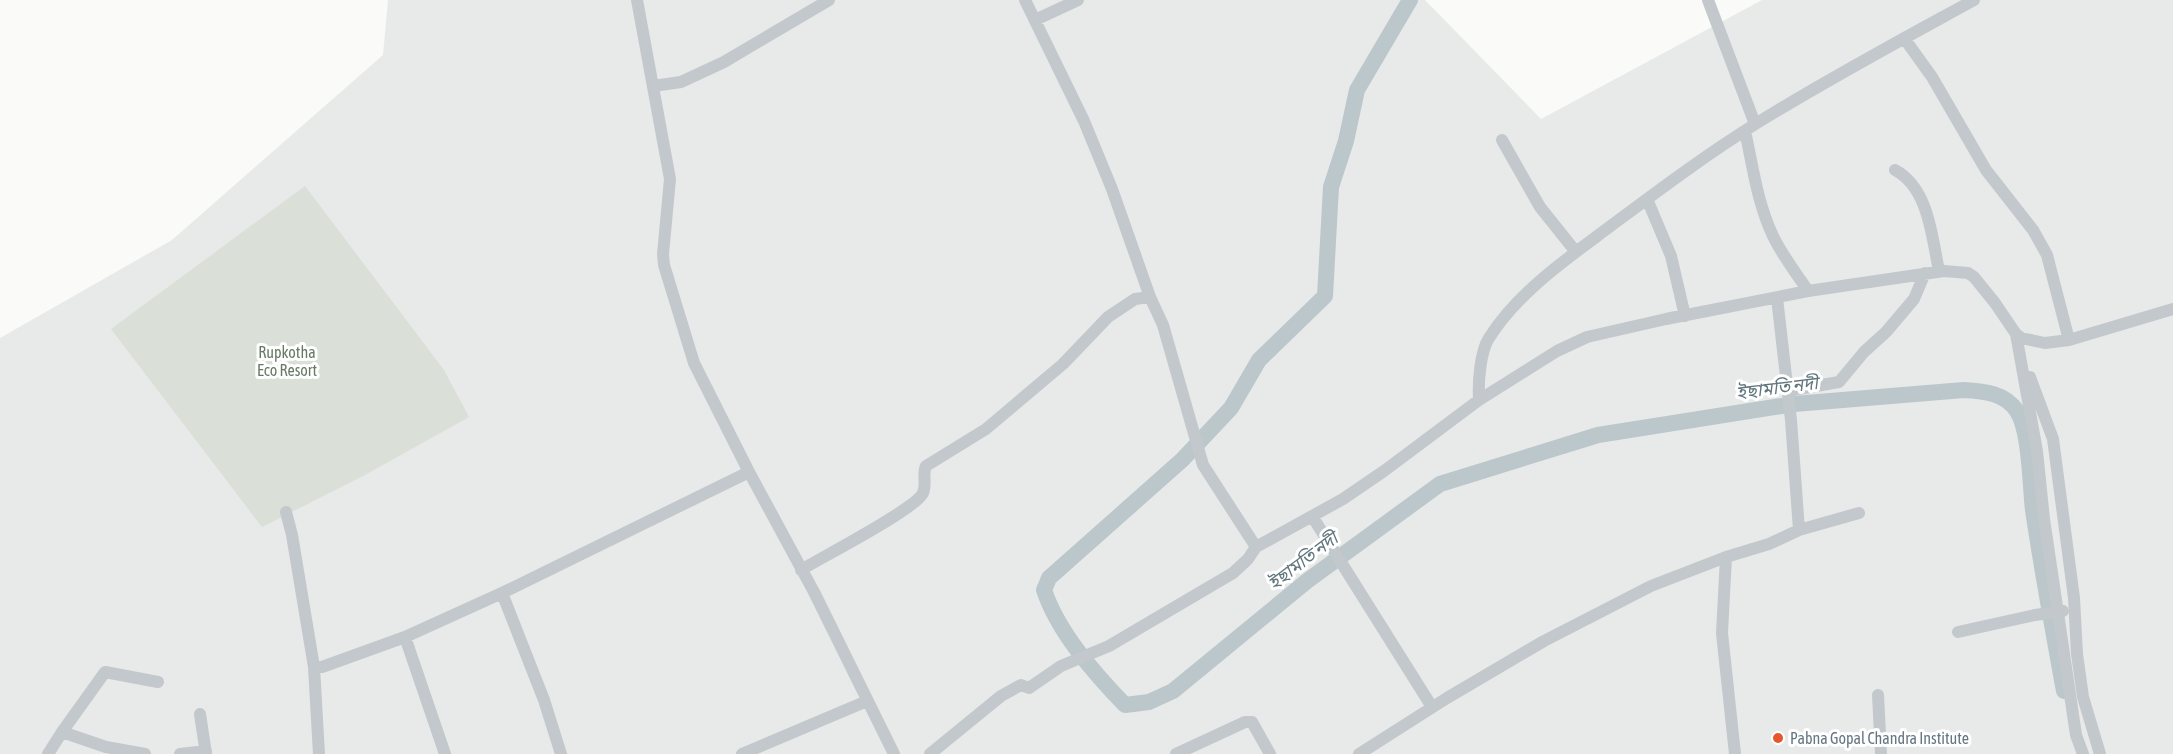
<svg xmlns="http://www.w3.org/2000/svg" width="2173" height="754" viewBox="0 0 2173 754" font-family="'Asap Condensed','Noto Sans Bengali',sans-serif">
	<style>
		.built { fill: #e8e9e9 }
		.green { fill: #dadfd7 }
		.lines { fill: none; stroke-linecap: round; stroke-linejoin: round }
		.river { stroke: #bbc7cb; stroke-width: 16 }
		.minor { stroke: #c3c8cc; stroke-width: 12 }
		.minor-bridge { stroke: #c3c8cc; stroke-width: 12 }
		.poi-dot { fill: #e4572e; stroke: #fff; stroke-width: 2 }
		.labels { text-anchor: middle; stroke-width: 6; stroke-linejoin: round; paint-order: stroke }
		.park-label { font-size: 16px; fill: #687a64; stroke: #fff }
		.poi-label { font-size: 16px; fill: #657683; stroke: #fff; text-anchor: start }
		.water-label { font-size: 18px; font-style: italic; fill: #60757c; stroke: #fff }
	</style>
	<rect width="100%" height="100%" fill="#fafaf8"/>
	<path class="built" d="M 388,0 L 1425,0 L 1541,119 L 1762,0 L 2173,0 L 2173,754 L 0,754 L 0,338 L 172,240 L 383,55 Z"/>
	<path class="green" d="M 305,186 L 444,370 L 469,417 L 363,476 L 262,527 L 111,329 Z"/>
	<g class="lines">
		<path class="river" d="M 1410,0 L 1357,90 L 1346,141 L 1331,187 L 1325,296 L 1259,360 L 1231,408 L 1182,460 L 1049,578 L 1044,590 C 1058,632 1094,673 1125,705 L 1149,702 L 1173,691 L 1307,581 L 1440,484 L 1598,435 L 1794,404 L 1964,390 C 1984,391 2005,393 2017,411 C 2030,431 2030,485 2033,510 C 2042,571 2053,631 2064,691"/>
		<path class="minor" d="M 637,0 L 670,179 L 663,254 L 664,265 L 694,363 L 749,472 L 814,592 L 894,754
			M 1025,0 L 1084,121 L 1112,189 L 1150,297
			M 1708,0 L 1755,124
			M 1035,20 L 1078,0
			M 1904,38 L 1932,77 L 1986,170 L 2033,230 L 2047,255 L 2069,340
			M 653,86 L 681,82 L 724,62 L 829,0
			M 1745,131 C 1753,167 1757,202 1773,236 C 1782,255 1796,273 1808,291
			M 1502,140 L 1540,207 L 1576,252
			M 1895,170 C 1929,188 1932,238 1939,271
			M 1647,199 L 1671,256 L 1685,316
			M 1777,298 L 1791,420 L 1799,530
			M 2016,334 L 2037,451 L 2044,519 L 2076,735 L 2083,754
			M 2030,377 L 2053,439 L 2074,598 L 2077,654 L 2083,697 L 2100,754
			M 1787,391 L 1839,382 L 1864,352 L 1886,332 L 1914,299 L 1925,273
			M 1479,400 C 1478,383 1480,352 1489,338 C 1519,291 1568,258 1612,225 C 1659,190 1707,154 1757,123 C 1828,79 1901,40 1974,0
			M 286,512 L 292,535 L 314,667 L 322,667 L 405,637 L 502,593 L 749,472
			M 1312,516 L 1432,707
			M 1726,557 L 1722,633 L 1735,754
			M 801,570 C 822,557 916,509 923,493 C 927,484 922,474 926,466 L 986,429 L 1063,364 L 1108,317 L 1135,299 L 1150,297 L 1163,325 L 1203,465 L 1256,547
			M 502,593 L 544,700 L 561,754
			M 1958,632 L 2035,615
			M 405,637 L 445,754
			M 314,667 L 319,754
			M 1878,695 L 1881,754
			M 200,714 L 206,754
			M 62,732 L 105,672 L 158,682
			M 48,754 L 62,732 L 106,747 L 145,754
			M 180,754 L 206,751
			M 742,754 L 867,701
			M 930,754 L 1001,696 L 1021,685 L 1029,688 L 1061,666 L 1109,646 L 1233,573 L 1248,559 L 1256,547 L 1343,499 L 1384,471 L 1479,400 L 1557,351 L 1587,337 L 1666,319 L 1808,291 L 1944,271 L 1968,273 L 1974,277 L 1995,303 L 2016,334 L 2021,338 L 2045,343 L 2069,340 L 2173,309
			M 1176,754 L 1245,722 L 1252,722 L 1270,754
			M 1359,754 L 1447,698 L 1544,641 L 1651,586 L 1726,557 L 1769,544 L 1799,530 L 1859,513"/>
		<path class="minor-bridge" d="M 2035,615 L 2063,611"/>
	</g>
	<circle class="poi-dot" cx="1778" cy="738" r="6"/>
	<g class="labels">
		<g class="park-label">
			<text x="287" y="358">Rupkotha<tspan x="287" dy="18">Eco Resort</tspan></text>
		</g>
		<g class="poi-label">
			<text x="1790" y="744">Pabna Gopal Chandra Institute</text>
		</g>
		<g class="water-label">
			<text transform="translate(1777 388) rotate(-7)" y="6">ইছামতি নদী</text>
			<text transform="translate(1303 561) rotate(-37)" y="6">ইছামতি নদী</text>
		</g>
	</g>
</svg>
